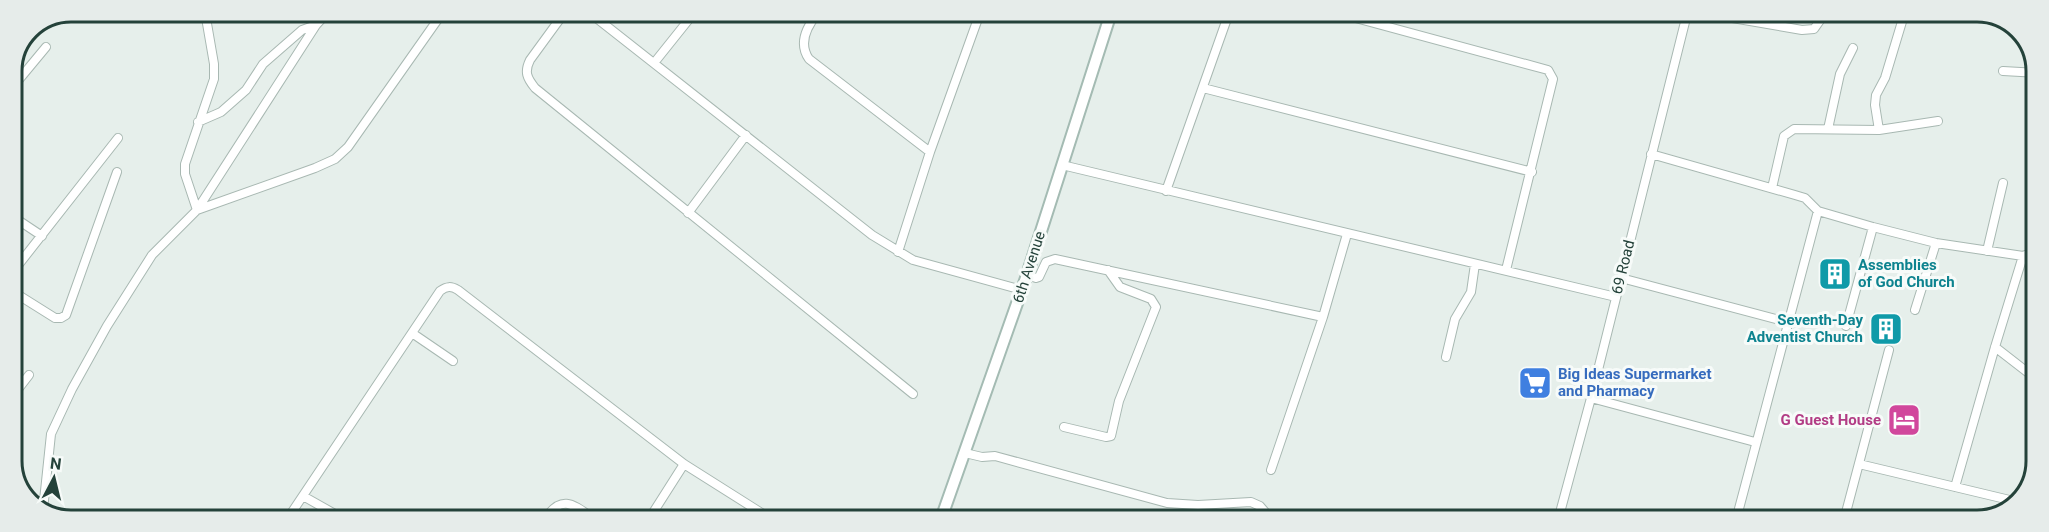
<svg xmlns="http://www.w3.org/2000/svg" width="2049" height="532" viewBox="0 0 2049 532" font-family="Roboto,sans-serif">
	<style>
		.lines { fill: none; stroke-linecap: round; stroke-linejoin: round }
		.street-casing { stroke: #a8b8b2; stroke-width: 10 }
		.secondary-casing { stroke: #a4bbb3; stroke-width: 14 }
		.street { stroke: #fff; stroke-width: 8 }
		.secondary { stroke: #fff; stroke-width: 10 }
		.labels { text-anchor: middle; stroke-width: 6; stroke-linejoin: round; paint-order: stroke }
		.culture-label { font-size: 15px; font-weight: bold; fill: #0d838f; stroke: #f7fbf9; text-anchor: start }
		.street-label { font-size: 15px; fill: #24423a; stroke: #f7fbf9 }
		.shop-label { font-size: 15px; font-weight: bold; fill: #366cbe; stroke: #f7fbf9; text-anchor: start }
		.hotel-label { font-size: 15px; font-weight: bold; fill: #b23c85; stroke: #f7fbf9; text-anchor: end }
		.rim { fill: none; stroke: #24423a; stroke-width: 3 }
	</style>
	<rect width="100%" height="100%" fill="#e6efeb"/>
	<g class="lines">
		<g class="street-casing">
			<path id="street" d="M 565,12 L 530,60 C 524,72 527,78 535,88 L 913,394
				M 590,13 L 872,235 L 913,260 L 1022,290
				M 818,13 C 807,26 798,43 809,59 L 930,152
				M 1337,13 L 1548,70 L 1553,79 L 1506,270
				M 1709,14 L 1802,30 L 1814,29 L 1821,19 L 1823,14
				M 1958,16 L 1958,14
				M 654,63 L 694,13
				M 2003,71 L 2037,73
				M 12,88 L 46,47
				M 1203,88 L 1532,172
				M 198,122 L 221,112 L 246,90 L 263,64 L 302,30 L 316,25
				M 1828,129 L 1840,74 L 1853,48
				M 1879,130 L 1875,105 L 1876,95 L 1885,78 L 1904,15
				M 1651,154 L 1795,195 L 1805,198 L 1818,211 L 1873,227 L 1936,243 L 2023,256 L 2031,253
				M 1062,165 L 1616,297
				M 1772,188 L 1784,136 L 1794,129 L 1879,130 L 1938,121
				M 1166,191 L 1229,13
				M 197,210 L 315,168 L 335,159 L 348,147 L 443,12
				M 197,210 L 316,25 L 328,12
				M 688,213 L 746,135
				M 12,216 L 42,236
				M 1987,251 L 2003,183
				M 898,252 L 930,152 L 980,13
				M 2031,253 L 2036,234
				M 12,273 L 118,138
				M 1027,275 L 1036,278 L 1039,277 L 1046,262 L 1055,259 L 1323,317
				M 1621,278 L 1787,322
				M 12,291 L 55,318 L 61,318 L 66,315 L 117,172
				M 1915,310 L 1936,243
				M 1846,326 L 1873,227
				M 412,333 L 453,361
				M 1995,347 L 2035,378
				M 1446,357 L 1455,319 L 1471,292 L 1475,264
				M 12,397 L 29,375
				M 1591,398 L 1755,442
				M 1064,427 L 1106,437 L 1111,436 L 1119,401 L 1156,307 L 1151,299 L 1120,287 L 1108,270
				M 965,453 L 982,457 L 995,456 L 1167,503 L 1198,505 L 1251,502 L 1260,506 L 1266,513 L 1277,519
				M 1859,464 L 2018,502
				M 1271,470 L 1323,317 L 1347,234
				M 1955,487 L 1995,347 L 2023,256
				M 303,496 L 342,518
				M 43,510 L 51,434 L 72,389 L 107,326 L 152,255 L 197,210 L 185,174 L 185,164 L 214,79 L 214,64 L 205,12
				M 288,518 L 440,291 C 447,286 451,286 458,290 L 684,464 L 771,519
				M 545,519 C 562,493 574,505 594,519
				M 649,519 L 684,464
				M 1558,520 L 1591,398 L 1687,14
				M 1736,520 L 1818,211
				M 1844,520 L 1889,350"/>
		</g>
		<g class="secondary-casing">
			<path id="secondary" d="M 941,519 L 1027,275 L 1111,13"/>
		</g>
		<use href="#street" class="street"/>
		<use href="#secondary" class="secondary"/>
	</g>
	<defs>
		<g id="building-square" transform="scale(1.725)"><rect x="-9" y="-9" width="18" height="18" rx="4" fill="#0f9aa8" stroke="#f7fbf9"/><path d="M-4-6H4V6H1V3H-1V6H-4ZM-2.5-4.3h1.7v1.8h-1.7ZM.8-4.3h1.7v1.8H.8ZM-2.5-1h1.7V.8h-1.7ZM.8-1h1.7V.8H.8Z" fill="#fff"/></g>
		<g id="supermarket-square" transform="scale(1.725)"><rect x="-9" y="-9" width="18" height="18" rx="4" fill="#3f7fe0" stroke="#f7fbf9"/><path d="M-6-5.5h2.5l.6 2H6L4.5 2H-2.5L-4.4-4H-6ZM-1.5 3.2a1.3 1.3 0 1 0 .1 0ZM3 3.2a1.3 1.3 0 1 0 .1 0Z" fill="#fff"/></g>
		<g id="hotel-square" transform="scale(1.725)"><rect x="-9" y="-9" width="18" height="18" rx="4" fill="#d1479c" stroke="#f7fbf9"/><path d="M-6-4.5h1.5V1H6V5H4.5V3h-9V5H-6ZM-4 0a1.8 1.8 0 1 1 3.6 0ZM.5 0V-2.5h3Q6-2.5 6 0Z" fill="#fff"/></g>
	</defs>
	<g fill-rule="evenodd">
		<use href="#building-square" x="1835" y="274"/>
		<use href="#building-square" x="1886" y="329"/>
		<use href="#supermarket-square" x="1535" y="383"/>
		<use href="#hotel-square" x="1904" y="420"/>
	</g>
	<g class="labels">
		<g class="culture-label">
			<text x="1858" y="270">Assemblies<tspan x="1858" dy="17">of God Church</tspan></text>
			<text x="1863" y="325" text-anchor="end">Seventh-Day<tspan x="1863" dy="17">Adventist Church</tspan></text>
		</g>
		<g class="street-label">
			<text transform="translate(1029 267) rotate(-72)" y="5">6th Avenue</text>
			<text transform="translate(1623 267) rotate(-76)" y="5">69 Road</text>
		</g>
		<g class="shop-label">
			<text x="1558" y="379">Big Ideas Supermarket<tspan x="1558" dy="17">and Pharmacy</tspan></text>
		</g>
		<g class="hotel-label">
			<text x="1881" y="425">G Guest House</text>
		</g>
	</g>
	<path d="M0 0H2049V532H0ZM71 22H1977A49 49 0 0 1 2026 71V461A49 49 0 0 1 1977 510H71A49 49 0 0 1 22 461V71A49 49 0 0 1 71 22Z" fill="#e6ecea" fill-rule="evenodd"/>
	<path class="rim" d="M71 22H1977A49 49 0 0 1 2026 71V461A49 49 0 0 1 1977 510H71A49 49 0 0 1 22 461V71A49 49 0 0 1 71 22Z"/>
	<g transform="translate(54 478) rotate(7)" stroke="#f7fbf9" stroke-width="4.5" paint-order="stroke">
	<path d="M0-4.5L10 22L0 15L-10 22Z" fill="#24423a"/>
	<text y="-9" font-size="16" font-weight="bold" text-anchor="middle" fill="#24423a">N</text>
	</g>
</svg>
